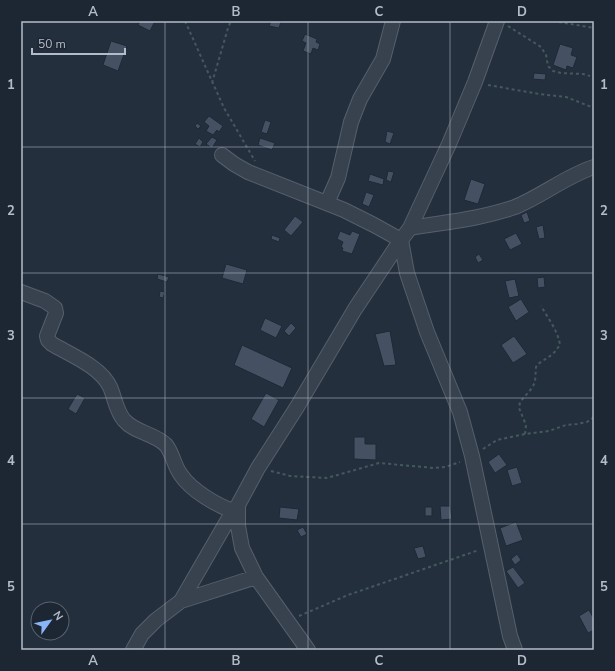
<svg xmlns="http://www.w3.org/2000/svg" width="615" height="671" viewBox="0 0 615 671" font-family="'Nunito Sans',sans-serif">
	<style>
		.building { fill: #455162; stroke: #1f2835 }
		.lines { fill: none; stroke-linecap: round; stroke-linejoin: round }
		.minor-casing { stroke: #565f6c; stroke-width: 16 }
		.path { stroke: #44595c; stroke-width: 2; stroke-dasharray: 3 3; stroke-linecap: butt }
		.minor { stroke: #38414e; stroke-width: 14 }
		.grid { fill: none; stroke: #b4bcc9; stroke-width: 1; stroke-opacity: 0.55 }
		.neatline { fill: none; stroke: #b4bcc9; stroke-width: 1.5 }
		.grid-label { font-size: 13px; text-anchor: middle; font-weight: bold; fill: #b4bcc9 }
	</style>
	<rect width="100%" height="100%" fill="#242f3e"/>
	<path class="building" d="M 140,21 L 155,21 L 150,31 L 138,25 Z
		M 271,21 L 281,22 L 279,28 L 269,26 Z
		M 305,34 L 317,39 L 316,42 L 320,44 L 318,50 L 313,48 L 311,54 L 303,51 L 306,43 L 302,41 Z
		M 111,41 L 127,46 L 118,71 L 103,65 Z
		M 560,44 L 573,48 L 571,55 L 577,57 L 573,68 L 567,66 L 566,70 L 553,65 Z
		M 534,73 L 546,74 L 545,80 L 533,79 Z
		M 209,116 L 223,126 L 219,132 L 217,130 L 213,135 L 206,131 L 209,126 L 204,122 Z
		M 265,120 L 271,122 L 267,134 L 261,132 Z
		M 197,123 L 201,126 L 198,129 L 195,126 Z
		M 387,131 L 394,133 L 390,144 L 385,142 Z
		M 212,137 L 217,140 L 212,148 L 206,144 Z
		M 199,138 L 203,142 L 200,147 L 195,144 Z
		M 260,138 L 275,143 L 272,150 L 258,145 Z
		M 388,171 L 394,172 L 391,182 L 386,180 Z
		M 370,174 L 384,179 L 383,185 L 368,181 Z
		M 471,179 L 485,184 L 478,204 L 464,200 Z
		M 366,192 L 374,195 L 369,207 L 362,204 Z
		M 527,212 L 530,221 L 524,223 L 521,215 Z
		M 295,216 L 303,222 L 291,236 L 284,230 Z
		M 543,225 L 545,238 L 539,239 L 536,227 Z
		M 340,231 L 350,235 L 352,231 L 360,234 L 352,254 L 342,251 L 343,248 L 341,247 L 343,242 L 337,239 Z
		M 516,233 L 522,244 L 510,250 L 504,239 Z
		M 272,235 L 280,238 L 279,242 L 271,239 Z
		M 479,254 L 483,260 L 478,263 L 475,257 Z
		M 226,264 L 247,270 L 243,284 L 222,278 Z
		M 158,274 L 169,277 L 167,282 L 157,279 Z
		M 544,277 L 545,287 L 538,288 L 537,278 Z
		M 515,279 L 519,296 L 509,298 L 505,281 Z
		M 160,291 L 165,292 L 163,298 L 159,297 Z
		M 521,299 L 529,312 L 516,321 L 508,307 Z
		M 265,318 L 282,326 L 276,338 L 260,330 Z
		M 291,323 L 296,328 L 289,336 L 284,331 Z
		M 390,331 L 396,365 L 384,366 L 375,334 Z
		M 514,336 L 527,354 L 513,363 L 501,345 Z
		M 242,345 L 292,368 L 283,388 L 234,365 Z
		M 266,393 L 279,400 L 264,427 L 251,419 Z
		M 77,394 L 85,398 L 76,414 L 68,409 Z
		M 354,437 L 365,437 L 365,444 L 376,444 L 376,460 L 354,459 Z
		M 499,454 L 507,465 L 495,473 L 488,462 Z
		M 517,467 L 522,483 L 512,486 L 507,470 Z
		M 440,506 L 450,506 L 452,519 L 441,520 Z
		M 280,507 L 299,509 L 297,520 L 279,518 Z
		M 425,507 L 432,507 L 432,516 L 425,516 Z
		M 516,522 L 523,540 L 506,546 L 500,528 Z
		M 303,527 L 307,534 L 301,537 L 297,530 Z
		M 423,546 L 426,557 L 418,559 L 414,548 Z
		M 517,554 L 521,560 L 515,565 L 511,559 Z
		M 513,567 L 525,583 L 518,588 L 506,571 Z
		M 589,610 L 594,619 L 594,630 L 588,633 L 579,616 Z"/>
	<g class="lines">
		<g class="minor-casing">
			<path id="minor" d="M 222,155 L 234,164 L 248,172 L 344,210 L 374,225 L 401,240 L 407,273 L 427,332 L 460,412 L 472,456 L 510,636 L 515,650
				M 327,203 L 338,178 L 351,122 L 360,99 L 383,59 L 393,21
				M 410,228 C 445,222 481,219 515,207 C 542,196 566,176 594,167
				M 21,292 L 45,301 L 55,308 L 56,313 L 47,336 L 48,340 L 52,344 C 71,355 101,367 110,387 C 115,398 116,411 124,420 C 135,433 154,433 166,445 C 173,454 174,466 181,475 C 191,490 216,505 233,511
				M 181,601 L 256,577
				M 133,650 L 142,634 L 156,620 L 181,601 L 233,511 L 238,505
				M 308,650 L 256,577 L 242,548 L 238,526 L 238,505 L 258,468 L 297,407 L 355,309 L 401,240 L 410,228 L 449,144 L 475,82 L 497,21"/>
		</g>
		<path class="path" d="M 185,21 L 224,108 L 255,161
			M 553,21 L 594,28
			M 508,26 L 541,47 L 546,55 L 548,66 L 553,71 L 561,73 L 583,74 L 590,76
			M 212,83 L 228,28 L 231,21
			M 488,85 L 539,94 L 566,97 L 594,108
			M 525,434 L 526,425 L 519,408 L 520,402 L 532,388 L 535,382 L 536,367 L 538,364 L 553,354 L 560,345 C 558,331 548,318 541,306
			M 483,449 L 497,440 L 525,434 L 549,431 L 566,425 L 577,424 L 587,422 L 594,417
			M 271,471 L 290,476 L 327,478 L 379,463 L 434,468 L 445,467 L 460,462
			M 299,616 L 348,595 L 479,550"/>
		<use href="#minor" class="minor"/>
	</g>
	<path class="grid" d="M 165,21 L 165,650M 308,21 L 308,650M 450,21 L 450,650M 21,147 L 594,147M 21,273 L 594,273M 21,398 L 594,398M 21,524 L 594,524"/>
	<rect width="615" height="671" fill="none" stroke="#1d2633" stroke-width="44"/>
	<g transform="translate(50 621) rotate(57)"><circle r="19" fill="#1d2633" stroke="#59626f"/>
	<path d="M0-3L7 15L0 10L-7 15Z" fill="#8ab4f8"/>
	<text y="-6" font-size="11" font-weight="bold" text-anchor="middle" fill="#b4bcc9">N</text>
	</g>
	<path d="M32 48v6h93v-6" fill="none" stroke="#b4bcc9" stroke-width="2"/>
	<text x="38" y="48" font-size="12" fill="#b4bcc9" stroke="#1d2633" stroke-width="3" paint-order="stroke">50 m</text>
	<rect x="22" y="22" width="571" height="627" class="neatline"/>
	<g class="grid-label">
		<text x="93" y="16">A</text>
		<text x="236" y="16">B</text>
		<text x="379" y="16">C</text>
		<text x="522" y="16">D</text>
		<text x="11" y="89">1</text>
		<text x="604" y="89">1</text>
		<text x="11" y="215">2</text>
		<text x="604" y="215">2</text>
		<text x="11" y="340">3</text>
		<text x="604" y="340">3</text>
		<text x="11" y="465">4</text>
		<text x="604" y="465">4</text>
		<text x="11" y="591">5</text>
		<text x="604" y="591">5</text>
		<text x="93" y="665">A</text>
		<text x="236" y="665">B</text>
		<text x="379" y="665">C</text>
		<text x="522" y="665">D</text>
	</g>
</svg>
